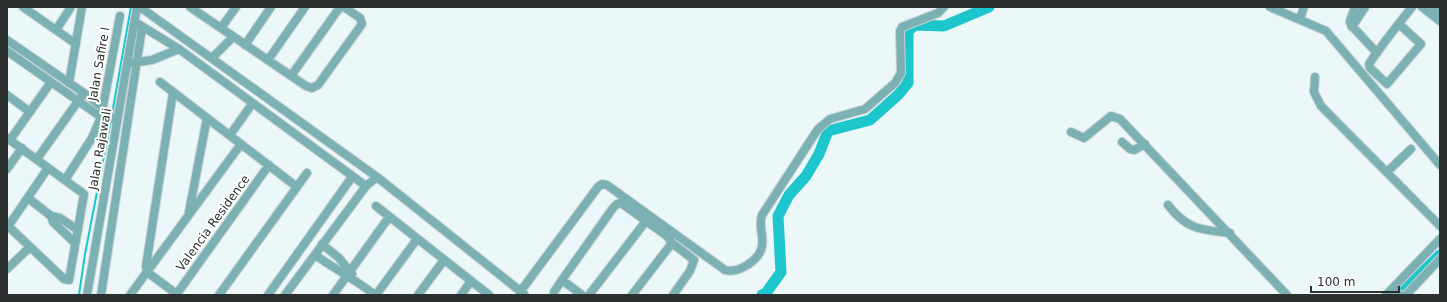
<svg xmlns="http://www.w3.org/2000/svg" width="1447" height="302" viewBox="0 0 1447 302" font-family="'DejaVu Sans',sans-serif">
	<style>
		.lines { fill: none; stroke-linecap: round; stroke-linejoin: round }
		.stream { stroke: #1dc5cc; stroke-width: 2 }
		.river { stroke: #1dc5cc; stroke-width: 11 }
		.minor-casing { stroke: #c8d3d4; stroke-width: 10 }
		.minor { stroke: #7cb1b3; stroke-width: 8 }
		.labels { text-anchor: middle; stroke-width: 4; stroke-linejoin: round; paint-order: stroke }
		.street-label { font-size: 12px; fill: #2b2f2f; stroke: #fff }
	</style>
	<rect width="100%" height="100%" fill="#ebf7f8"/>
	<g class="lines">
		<path class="stream" d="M 112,114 L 131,7
			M 79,295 L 85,254 L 111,120"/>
		<path class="river" d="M 762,295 L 766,293 L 781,272 L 778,216 L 789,195 L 806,176 L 819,154 L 828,131 L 870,120 L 898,95 L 908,83 L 908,31 L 915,25 L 944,26 L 989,7
			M 1399,295 L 1440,255"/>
		<g class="minor-casing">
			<path id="minor" d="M 23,7 L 76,44
				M 140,7 L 377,177 L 524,294
				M 190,7 L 306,86 L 312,88 L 318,85 L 362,24 L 360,18 L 344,7
				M 1270,7 L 1326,31 L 1440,165
				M 1355,7 L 1350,21 L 1351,25 L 1377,53
				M 1422,7 L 1440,21
				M 1431,7 L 1440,14
				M 1300,19 L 1304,7
				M 135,22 L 179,49 L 366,186
				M 1399,24 L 1421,44 L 1387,84 L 1370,68 L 1369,64 C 1382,44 1397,26 1412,7
				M 1352,27 L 1365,7
				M 221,28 L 236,7
				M 56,30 L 71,7
				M 7,40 L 84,93 L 103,108 L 117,123
				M 245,45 L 271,7
				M 7,51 L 101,117 L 105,117
				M 212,58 L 233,37
				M 268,60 L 305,7
				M 132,63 L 152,60 L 179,49
				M 291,76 L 340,7
				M 1315,77 L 1314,92 L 1321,106 L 1440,226
				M 160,82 L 297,187
				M 69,83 L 82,7
				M 173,92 L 146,266 L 147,272 L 178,295
				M 7,95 L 30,112
				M 1071,132 L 1084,138 L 1111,116 L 1120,119 L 1287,295
				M 230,135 L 252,104
				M 7,138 L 84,194 L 69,280 L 64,279 L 7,225
				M 10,140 L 51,82
				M 1122,142 L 1130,149 L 1134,150 L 1145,144
				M 37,159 L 81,97
				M 7,169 L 22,148
				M 1387,172 L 1411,149
				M 65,180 L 92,138 L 101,117 L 120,16
				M 28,198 L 51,216 L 53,222 L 75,243
				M 1168,205 C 1186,229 1201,230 1230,233
				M 376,206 L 489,295
				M 189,212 L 207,118
				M 51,216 L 60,218 L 78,230
				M 7,228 L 48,168
				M 322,244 L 339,258 L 352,274
				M 315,255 C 335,269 356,280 375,295
				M 7,269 L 30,247
				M 562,280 L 613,208 L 617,204 L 621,203 L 667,236 L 672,243 L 694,260 L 690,271 L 673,295
				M 1392,289 L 1400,295
				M 520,292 L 598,187 L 602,184 L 607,185 L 725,270 C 738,274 760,260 762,246 C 764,235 758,226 762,215 L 818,129 L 830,119 L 865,109 L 895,83 L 901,73 L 900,31 L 902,27 L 938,13 L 944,7
				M 554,292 L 562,280 L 582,295
				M 87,295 L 137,7
				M 101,295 L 142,28
				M 130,295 L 241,144
				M 176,295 L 269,165
				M 219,295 L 307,173
				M 268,295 L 352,177
				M 285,295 L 366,186 L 377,177
				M 333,295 L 389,217
				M 376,295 L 417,239
				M 418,295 L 444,260
				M 461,295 L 471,281
				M 589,295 L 646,221
				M 632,295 L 672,243
				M 1386,295 L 1440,239
				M 1406,295 L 1440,259"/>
		</g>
		<use href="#minor" class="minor"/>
	</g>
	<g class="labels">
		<g class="street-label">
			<text transform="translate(99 64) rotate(-80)" y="4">Jalan Safire I</text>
			<text transform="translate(100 149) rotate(-80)" y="4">Jalan Rajawali</text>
			<text transform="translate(213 223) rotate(-54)" y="4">Valencia Residence</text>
		</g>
	</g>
	<rect width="1447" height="302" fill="none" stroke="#2b2f2f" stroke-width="16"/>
	<path d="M1311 286v6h88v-6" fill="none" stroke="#2b2f2f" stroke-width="2"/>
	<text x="1317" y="286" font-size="12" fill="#2b2f2f" stroke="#ffffff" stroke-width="3" paint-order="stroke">100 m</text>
</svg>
